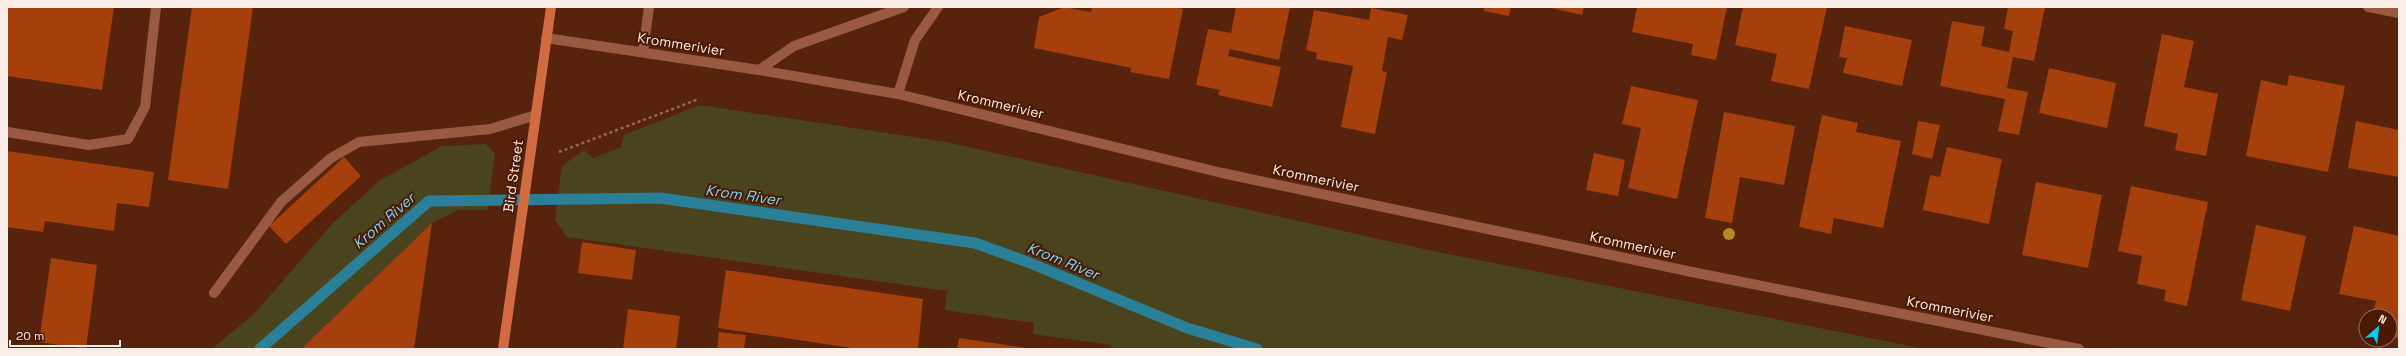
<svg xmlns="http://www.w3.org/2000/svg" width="2406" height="356" viewBox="0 0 2406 356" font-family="'Space Grotesk',sans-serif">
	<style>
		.green { fill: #4a441e }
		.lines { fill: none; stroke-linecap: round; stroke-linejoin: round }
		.stream { stroke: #2b8099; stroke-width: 11 }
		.building { fill: #a53f0c }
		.path { stroke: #906959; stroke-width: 2.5; stroke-dasharray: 3 3; stroke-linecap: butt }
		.lane { stroke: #9a5a41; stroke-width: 10 }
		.street { stroke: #9a5a41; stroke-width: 10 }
		.secondary { stroke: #d16b42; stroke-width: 10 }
		.tree { fill: #af8c24 }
		.labels { text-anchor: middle; stroke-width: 4; stroke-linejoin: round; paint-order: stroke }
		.street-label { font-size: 14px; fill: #faece7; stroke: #4b1802 }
		.water-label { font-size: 15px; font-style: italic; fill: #73d8fa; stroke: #4b1802 }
	</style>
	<rect width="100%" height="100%" fill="#57230d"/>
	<path class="green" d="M 700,105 L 946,142 L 1428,250 L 1925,349 L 1110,349 L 1111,345 L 1033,334 L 1034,323 L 945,310 L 947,291 L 567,237 L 555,220 L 562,166 L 584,150 L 593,158 L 621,147 L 624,135 Z
		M 486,144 L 495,154 L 488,210 L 458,210 L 432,223 L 301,349 L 212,349 L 255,313 L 333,223 L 379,181 L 442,146 Z"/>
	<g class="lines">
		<path class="stream" d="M 260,349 L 429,201 L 660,198 L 975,243 L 1030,263 L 1187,328 L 1257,349"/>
	</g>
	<path class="building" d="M 7,7 L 114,7 L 102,90 L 7,76 Z
		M 192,7 L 253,7 L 228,189 L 168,180 Z
		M 1064,7 L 1091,12 L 1092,7 L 1171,7 L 1183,9 L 1169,79 L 1130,72 L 1132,68 L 1034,48 L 1039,17 Z
		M 1236,7 L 1290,7 L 1279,60 L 1230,49 L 1228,56 L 1281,67 L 1272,107 L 1218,95 L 1220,90 L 1196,85 L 1208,29 L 1231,33 Z
		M 1484,7 L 1511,7 L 1509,16 L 1484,11 Z
		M 1547,7 L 1584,7 L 1582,15 Z
		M 1637,7 L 1727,7 L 1716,60 L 1691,55 L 1693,44 L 1632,32 Z
		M 1743,7 L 1827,7 L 1809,89 L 1771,81 L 1777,54 L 1735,45 Z
		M 2008,7 L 2045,7 L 2034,61 L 2013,57 L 2007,88 L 2028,92 L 2019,135 L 1998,131 L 2005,99 L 1940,86 L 1952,21 L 1985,27 L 1981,46 L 2009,52 L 2013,31 L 2004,29 Z
		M 1371,8 L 1408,15 L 1402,40 L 1388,37 L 1382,71 L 1387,72 L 1375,134 L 1341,127 L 1353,66 L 1316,59 L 1317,53 L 1306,50 L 1314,10 L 1369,20 Z
		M 1845,26 L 1912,40 L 1902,86 L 1843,73 L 1847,58 L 1839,57 Z
		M 2162,34 L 2194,41 L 2184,87 L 2218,94 L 2206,156 L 2175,150 L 2178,134 L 2144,126 Z
		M 2049,68 L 2116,83 L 2107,128 L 2039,113 Z
		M 2289,75 L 2345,86 L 2328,172 L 2246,156 L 2261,80 L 2287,86 Z
		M 1631,86 L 1698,100 L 1677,199 L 1628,188 L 1641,128 L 1622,124 Z
		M 1724,112 L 1795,126 L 1784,185 L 1740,177 L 1732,223 L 1705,218 Z
		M 1822,115 L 1858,123 L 1856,132 L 1901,141 L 1883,228 L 1834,218 L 1831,234 L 1799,227 Z
		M 1918,121 L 1940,125 L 1932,159 L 1912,154 Z
		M 2356,121 L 2399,130 L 2399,177 L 2348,168 Z
		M 1947,147 L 2002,159 L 1989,224 L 1923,210 L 1930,175 L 1940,177 Z
		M 7,151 L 154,172 L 149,207 L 117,203 L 114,231 L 45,221 L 43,232 L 7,227 Z
		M 1594,153 L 1625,160 L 1618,196 L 1586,190 Z
		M 344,157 L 361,176 L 286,244 L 269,226 Z
		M 2036,182 L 2102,195 L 2088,268 L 2022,255 Z
		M 2131,186 L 2208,202 L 2187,306 L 2164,301 L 2166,290 L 2137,284 L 2142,256 L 2118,251 Z
		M 432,223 L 414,349 L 301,349 Z
		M 2256,225 L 2306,236 L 2290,311 L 2241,300 Z
		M 2354,226 L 2399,236 L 2398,338 L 2390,337 L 2390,316 L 2372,316 L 2376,301 L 2339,294 Z
		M 582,242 L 636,250 L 632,280 L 578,273 Z
		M 51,258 L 97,265 L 86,349 L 39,342 Z
		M 726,270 L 923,299 L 918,349 L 858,349 L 718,328 Z
		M 628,309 L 680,316 L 676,349 L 623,349 Z
		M 719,332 L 746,335 L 744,349 L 717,349 Z
		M 959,338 L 1026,348 L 1025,349 L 957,349 Z"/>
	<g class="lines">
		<path class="path" d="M 559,152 L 699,99"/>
		<path class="lane" d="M 7,132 L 89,145 L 128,139 L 145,107 L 156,7
			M 214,293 L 281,202 L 331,158 L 359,142 L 490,129 L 536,115"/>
		<path class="street" d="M 2368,7 L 2399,13
			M 546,38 L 759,70 L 898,94 L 1222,173 L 1692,272 L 2079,349
			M 643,52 L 649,7
			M 759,70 L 794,46 L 904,7
			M 898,94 L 915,40 L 938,7"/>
		<path class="secondary" d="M 503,349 L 551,7"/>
	</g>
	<circle class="tree" cx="1729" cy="234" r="6"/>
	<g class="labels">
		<g class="street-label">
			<text transform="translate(681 44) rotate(9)" y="5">Krommerivier</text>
			<text transform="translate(1001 104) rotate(13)" y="5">Krommerivier</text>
			<text transform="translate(513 176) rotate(-82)" y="5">Bird Street</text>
			<text transform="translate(1316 178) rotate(12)" y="5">Krommerivier</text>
			<text transform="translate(1633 245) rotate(12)" y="5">Krommerivier</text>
			<text transform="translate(1950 309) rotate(11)" y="5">Krommerivier</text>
		</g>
		<g class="water-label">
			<text transform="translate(743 195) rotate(8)" y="5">Krom River</text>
			<text transform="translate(384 221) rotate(-41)" y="5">Krom River</text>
			<text transform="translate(1063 261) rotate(22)" y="5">Krom River</text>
		</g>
	</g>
	<rect width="2406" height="356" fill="none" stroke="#faece7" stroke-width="16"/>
	<g transform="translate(2378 328) rotate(28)"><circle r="19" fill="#4b1802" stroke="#916d5e"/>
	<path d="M0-3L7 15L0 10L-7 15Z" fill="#00cbf9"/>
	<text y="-6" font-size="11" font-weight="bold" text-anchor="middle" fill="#faece7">N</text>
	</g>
	<path d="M10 340v6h110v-6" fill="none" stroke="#faece7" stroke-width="2"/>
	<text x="16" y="340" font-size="12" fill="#faece7" stroke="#4b1802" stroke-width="3" paint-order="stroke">20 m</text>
</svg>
